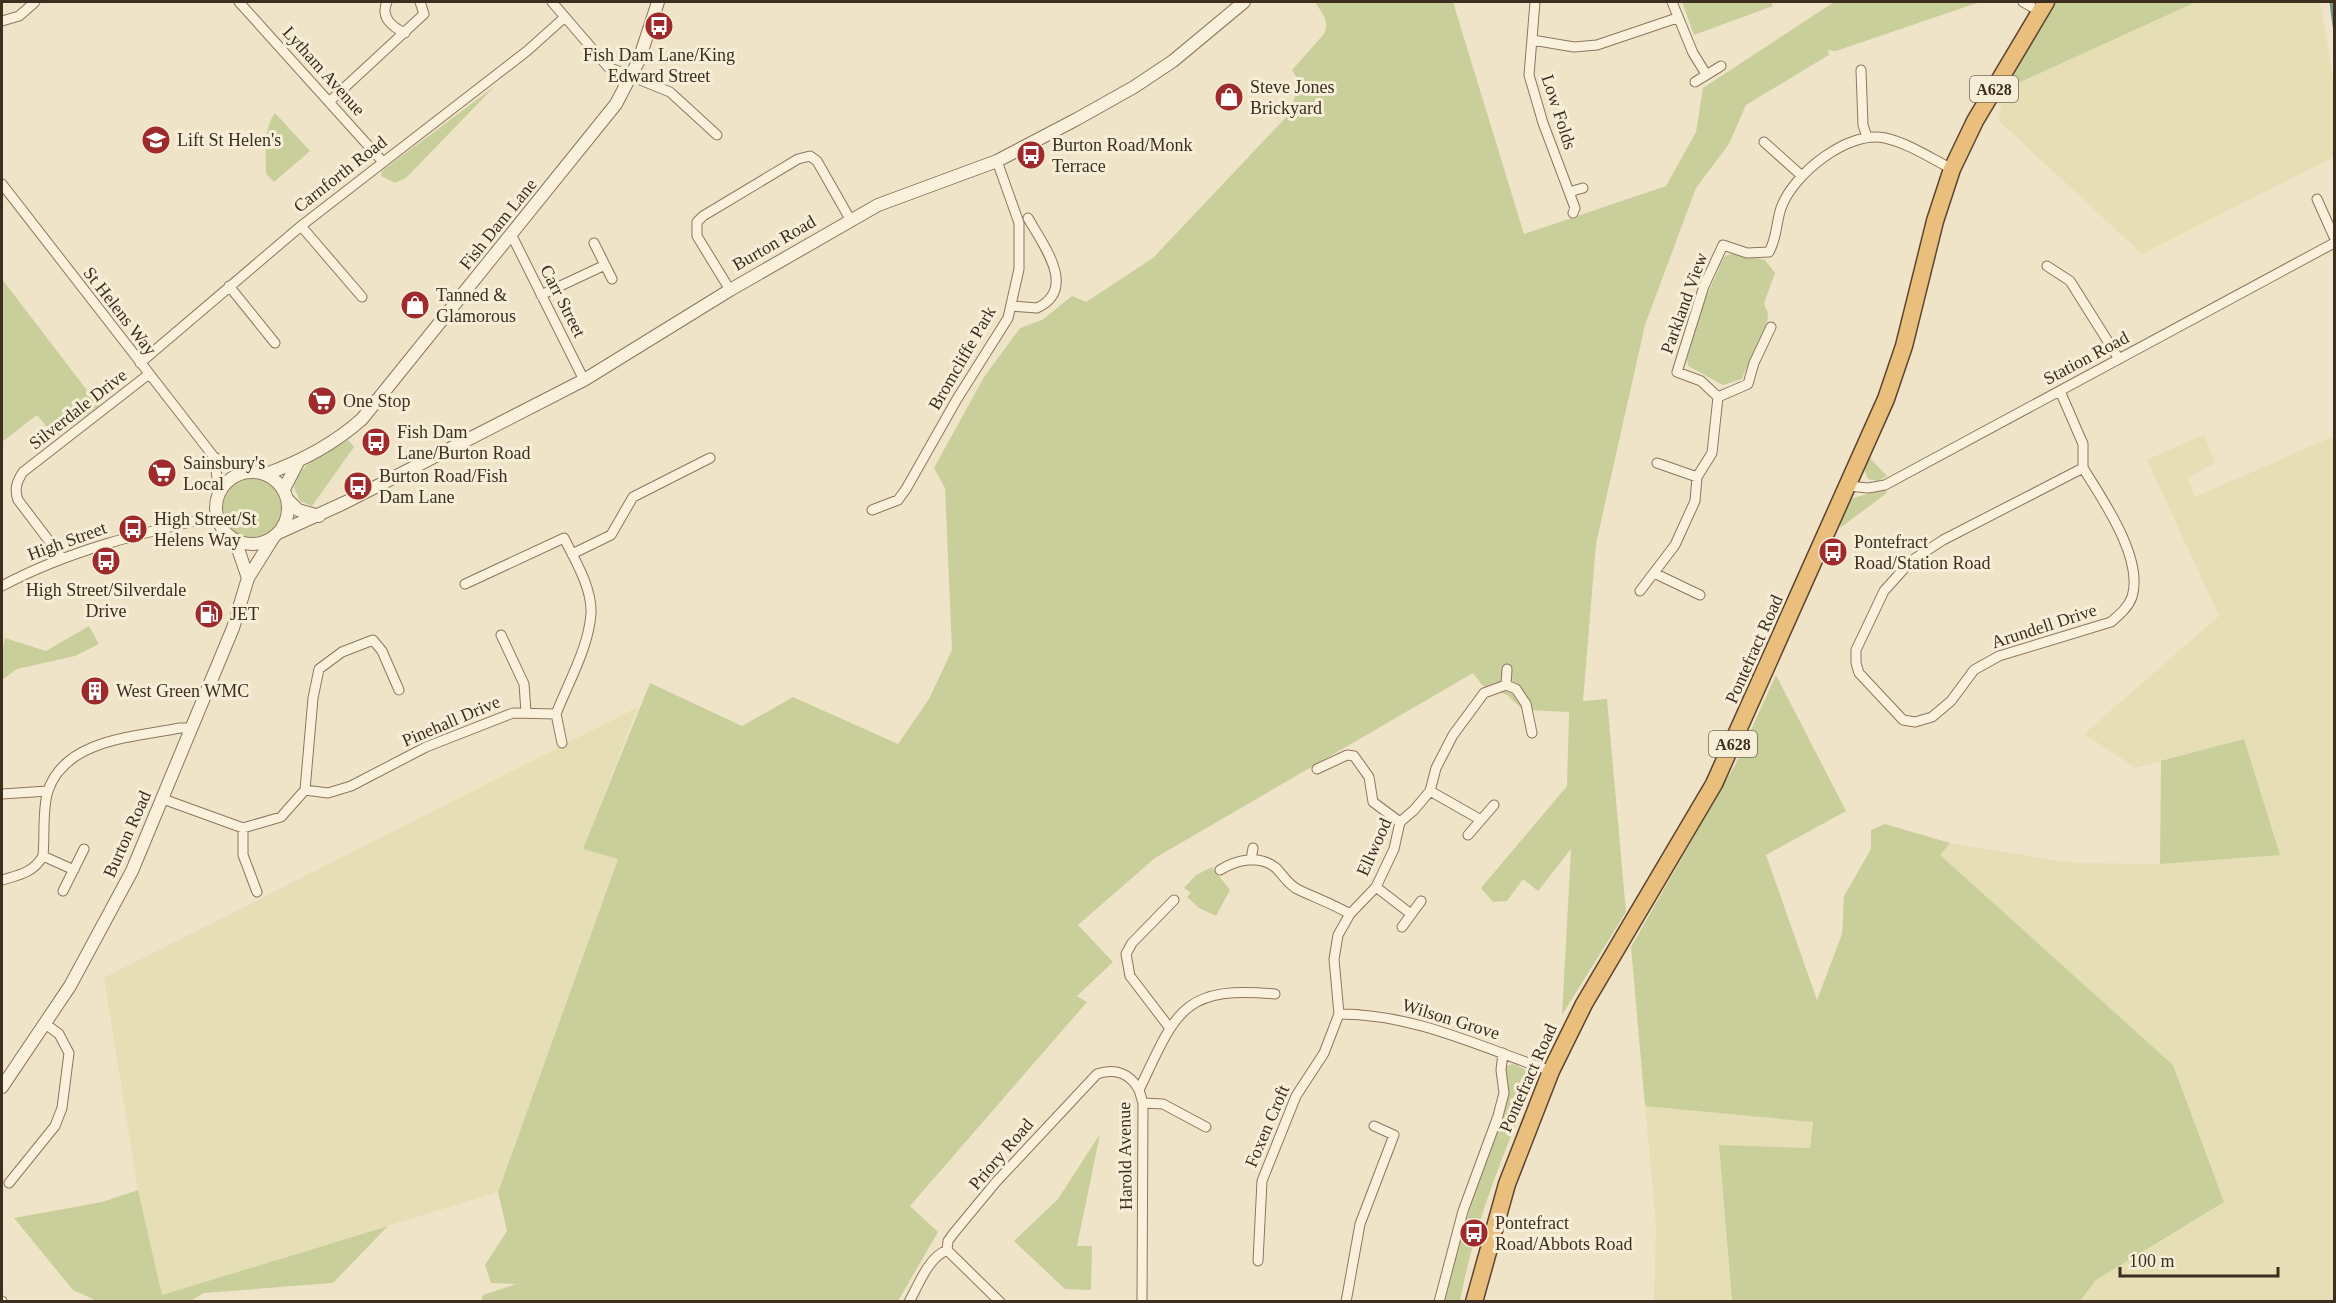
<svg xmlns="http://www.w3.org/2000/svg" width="2336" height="1303" viewBox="0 0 2336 1303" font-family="'Times New Roman',serif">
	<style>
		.farmland { fill: #e6deb5 }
		.green { fill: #c9cf9b }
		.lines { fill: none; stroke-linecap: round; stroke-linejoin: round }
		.stream { stroke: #6f938a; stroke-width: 3 }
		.minor-casing { stroke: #8d765c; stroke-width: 11 }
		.tertiary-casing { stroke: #8d765c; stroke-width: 14 }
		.trunk-casing { stroke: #5b4430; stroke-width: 19 }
		.minor { stroke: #faf1dc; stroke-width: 9 }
		.tertiary { stroke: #faf1dc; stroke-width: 12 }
		.trunk { stroke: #eabe7c; stroke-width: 16 }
		.labels { text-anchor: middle; stroke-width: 6; stroke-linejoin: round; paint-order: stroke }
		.shield { fill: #f7eed8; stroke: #756857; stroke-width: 1.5 }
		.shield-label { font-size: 16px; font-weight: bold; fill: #3d2e20 }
		.poi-label { font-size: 18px; fill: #3d2e20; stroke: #f7eed8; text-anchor: start }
		.street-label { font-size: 18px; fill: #3d2e20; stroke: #f7eed8 }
	</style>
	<rect width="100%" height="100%" fill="#f0e4c8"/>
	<path class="farmland" d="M 2196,2 L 2320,2 L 2334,84 L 2334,157 L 2142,254 L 1998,120 L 2005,89 Z
		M 2204,434 L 2215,463 L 2188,478 L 2195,497 L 2334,436 L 2334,1301 L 2080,1301 L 2096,1280 L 2224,1202 L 2173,1065 L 1939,855 L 1950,843 L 2074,863 L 2160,864 L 2244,740 L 2136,768 L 2084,734 L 2219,616 L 2147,460 Z
		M 638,707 L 583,849 L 618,858 L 498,1192 L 162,1295 L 138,1190 L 104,978 Z
		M 1645,1106 L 1813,1121 L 1810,1148 L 1719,1145 L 1732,1301 L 1654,1301 L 1656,1225 Z"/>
	<path class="green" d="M 1315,2 L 1453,2 L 1524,234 L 1666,186 L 1696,132 L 1703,88 L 1834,2 L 1980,2 L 1836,51 L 1828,50 L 1829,55 L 1746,105 L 1729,144 L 1696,188 L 1645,325 L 1596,544 L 1583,701 L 1607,699 L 1626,912 L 1562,1015 L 1571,849 L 1538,891 L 1523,879 L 1507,901 L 1493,902 L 1481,888 L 1567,786 L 1569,712 L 1523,710 L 1507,695 L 1482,685 L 1473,673 L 1155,858 L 1078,925 L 1113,962 L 1077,996 L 1087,1002 L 910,1206 L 938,1232 L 898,1301 L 481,1302 L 483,1295 L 516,1284 L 491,1283 L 485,1265 L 507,1231 L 498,1192 L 618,859 L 583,849 L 650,683 L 742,726 L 793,697 L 898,744 L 929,699 L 952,650 L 945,488 L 934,468 L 984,377 L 1020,328 L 1042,320 L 1072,296 L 1086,302 L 1153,258 L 1291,112 L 1299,81 L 1292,70 L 1324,34 C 1330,21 1322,13 1315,2 Z
		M 1682,2 L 1771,2 L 1773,6 L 1694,35 Z
		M 2055,2 L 2196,2 L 2005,89 Z
		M 495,86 L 406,178 L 395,183 L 381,176 L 382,171 Z
		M 275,113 L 310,151 L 274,182 L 266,174 C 266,155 263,129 275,113 Z
		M 1732,253 L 1765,260 L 1775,273 L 1764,303 C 1765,309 1768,309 1768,316 C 1767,334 1748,360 1742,379 L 1723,385 L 1688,366 L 1687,359 L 1704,302 L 1724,257 Z
		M 2,279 L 99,406 L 55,437 L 37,415 L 2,442 Z
		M 348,440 L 354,447 L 312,506 L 300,501 L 294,488 C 299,462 327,452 348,440 Z
		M 1869,457 L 1887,476 L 1878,481 L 1868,479 L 1864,469 Z
		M223 508a29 29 0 1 1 58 0a29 29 0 1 1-58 0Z
		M 1884,489 L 1887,493 L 1840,528 L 1844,508 L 1850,499 Z
		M 89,626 L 99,644 L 75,656 L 17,669 L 2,680 L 2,653 L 5,638 L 46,651 Z
		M 1776,675 L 1846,811 L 1766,855 L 1817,1000 L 1842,934 L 1844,896 L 1871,849 L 1871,830 L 1885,824 L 1950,843 L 1940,855 L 2173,1065 L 2224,1202 L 2096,1280 L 2080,1301 L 1732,1301 L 1719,1145 L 1810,1148 L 1813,1122 L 1645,1106 L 1631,947 L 1735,765 Z
		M 2244,739 L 2280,855 L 2160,864 L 2161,761 Z
		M 1212,867 L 1230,890 L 1216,916 L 1199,908 L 1187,897 L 1191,893 L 1184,888 L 1196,875 Z
		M 1514,1064 L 1532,1073 L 1534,1082 C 1503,1153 1474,1225 1460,1301 L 1443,1302 L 1471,1205 L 1501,1122 L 1505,1103 L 1505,1069 L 1508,1065 Z
		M 1100,1134 L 1077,1246 L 1092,1246 L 1091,1290 L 1065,1289 L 1014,1241 L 1058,1199 Z
		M 138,1190 L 162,1295 L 388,1226 L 333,1283 L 204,1293 L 190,1301 L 97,1301 L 73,1290 L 14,1218 L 102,1202 Z"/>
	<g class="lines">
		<path class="stream" d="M 2331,2 L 2334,26"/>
		<g class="minor-casing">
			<path id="minor" d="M 239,2 L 383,162
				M 387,2 C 380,17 392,27 405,33
				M 552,2 L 608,67 L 670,92 L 717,135
				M 1535,2 L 1529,75 L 1543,123 L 1569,192 L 1575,208 L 1573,213
				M 1672,2 L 1693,53 L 1706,74
				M 2023,2 L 2032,7
				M 2,21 L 19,16 L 35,2
				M 1532,40 L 1574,47 L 1597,45 L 1677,18
				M 1861,70 L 1863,125 L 1867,137
				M 1695,82 L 1721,66
				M 330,101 L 424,14 L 420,2
				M 1764,142 L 1802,176
				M 2,184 L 214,457 L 243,472
				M 1569,192 L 1583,188
				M 2317,199 L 2334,237
				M 301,226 L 362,297
				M 512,236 L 584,380
				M 594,243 L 612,279
				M 2047,266 L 2070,281 L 2119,359
				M 229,286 L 275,343
				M 730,290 L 697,236 L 697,222 L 703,216 L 798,159 L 810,156 L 817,161 L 850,219
				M 541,295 L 605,265
				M 1011,306 L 1037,308 C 1078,289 1043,245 1028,218
				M 140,363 L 301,226 L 527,51 L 565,17
				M 2060,391 L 2083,444 L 2083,468 L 1943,540 L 1911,561 L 1884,591 L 1856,650 L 1856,663 L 1859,673 L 1903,720 L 1915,722 L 1932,717 L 1951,701 L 1974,670 L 1999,656 L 2111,622 C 2119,615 2128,608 2132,597 C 2144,559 2103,500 2083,468
				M 1718,397 L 1748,384 L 1754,363 L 1771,327
				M 214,457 L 219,491
				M 1657,463 L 1697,477
				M 1849,486 L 1868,488 L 1885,485 L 2334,243
				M 872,510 L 898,500 L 906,489 L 957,399 L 1008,318 L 1019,269 L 1019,223 L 997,161
				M 572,554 L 611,535 L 633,497 L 710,458
				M 62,558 L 18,500 C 14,489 17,481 23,472 L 149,374
				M 1656,574 L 1700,595
				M 2,586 C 69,550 142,533 216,516
				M 1640,591 L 1675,545 L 1695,501 L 1697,477 L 1712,453 L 1718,397 L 1701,381 L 1677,372 L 1704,286 L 1723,245 L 1747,253 L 1769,252 C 1777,238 1776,223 1781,208 C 1793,174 1848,130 1885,138 C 1908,143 1932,159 1952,169
				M 501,635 L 524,684 L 526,712
				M 1506,685 L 1507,669
				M 556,714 L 562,743
				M 1317,769 L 1347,755 L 1354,756 L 1369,777 L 1373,802 L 1400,822
				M 305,790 L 328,793 L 351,786 L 426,747 L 513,713 L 556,714 C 568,683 589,647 591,613 C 592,588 575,560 564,538 L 465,584
				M 1430,791 L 1481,820
				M 2,794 L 48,791
				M 163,799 L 243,828 L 281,817 L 305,790 L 313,698 L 319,669 L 342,652 L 373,640 L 382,651 L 399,690
				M 243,828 L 243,855 L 257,892
				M 1468,835 L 1494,805
				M 43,856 L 74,870
				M 1251,860 L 1253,848
				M 1220,870 C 1236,860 1259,854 1276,868 C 1284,876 1288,885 1299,890 C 1316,898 1333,904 1350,914
				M 2,880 C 19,875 33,873 43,856 C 45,836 42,809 48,791 C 65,739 135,737 180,728 L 192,728
				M 1376,887 L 1411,914
				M 63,891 L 84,849
				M 1402,927 L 1421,901
				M 1339,1014 C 1415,1014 1480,1047 1551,1071
				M 1169,1027 L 1130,976 L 1126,954 L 1132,943 L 1174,900
				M 1143,1103 L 1163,1104 L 1206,1127
				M 9,1183 L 55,1126 L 62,1108 L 69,1053 L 59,1034 L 44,1023
				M 947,1250 L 1000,1302
				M 1258,1261 L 1262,1181 L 1296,1096 L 1324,1053 L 1339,1014 L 1334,959 L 1338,935 L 1350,914 L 1376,887 L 1394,849 L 1400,822 L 1414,810 L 1430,791 L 1436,768 L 1453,735 L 1484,693 L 1506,685 L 1516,689 L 1526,704 L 1532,733
				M 2,1301 L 2,1302
				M 909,1302 C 919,1284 928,1258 947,1250 L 948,1241 L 953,1234 L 996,1182 L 1097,1074 C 1115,1068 1130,1073 1139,1090
				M 1142,1302 L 1143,1103 L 1139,1090 C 1176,1013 1181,985 1275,994
				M 1346,1302 L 1360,1224 L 1394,1135 L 1374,1126
				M 1439,1302 L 1463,1211 L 1498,1116 L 1504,1093 L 1501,1070 L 1503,1053"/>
		</g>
		<g class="tertiary-casing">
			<path id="tertiary" d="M216 508a36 36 0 1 1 72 0a36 36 0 1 1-72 0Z
				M 266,474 C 302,461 334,444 362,419 L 616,104 L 639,60 L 658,2
				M 284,489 L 298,462
				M 288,500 L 298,510 L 319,516
				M 280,532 L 344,503 L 584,380 L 730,290 L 878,205 L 997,161 L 1077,119 L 1134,87 L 1173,61 L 1244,2
				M 235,540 L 248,578
				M 2,1087 L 70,986 L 132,871 L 233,628 L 248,578 L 273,538"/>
		</g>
		<g class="trunk-casing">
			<path id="trunk" d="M 1474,1302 L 1507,1184 L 1551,1071 L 1584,1004 L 1714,784 L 1886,399 L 1904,346 L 1935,221 L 1952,169 L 1975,121 L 2046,2"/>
		</g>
		<use href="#minor" class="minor"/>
		<use href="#tertiary" class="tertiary"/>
		<use href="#trunk" class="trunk"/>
	</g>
	<defs>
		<g id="bus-disc" transform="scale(1.5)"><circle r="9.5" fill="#9e2a2b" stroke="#f7eed8"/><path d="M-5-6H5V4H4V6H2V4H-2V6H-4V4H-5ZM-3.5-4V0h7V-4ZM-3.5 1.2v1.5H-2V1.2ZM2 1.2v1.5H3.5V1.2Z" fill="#fff"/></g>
		<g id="shop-disc" transform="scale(1.5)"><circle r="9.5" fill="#9e2a2b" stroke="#f7eed8"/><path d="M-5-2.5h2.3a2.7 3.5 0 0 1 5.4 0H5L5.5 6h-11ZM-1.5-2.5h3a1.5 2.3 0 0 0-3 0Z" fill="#fff"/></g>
		<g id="school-disc" transform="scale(1.5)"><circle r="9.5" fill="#9e2a2b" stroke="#f7eed8"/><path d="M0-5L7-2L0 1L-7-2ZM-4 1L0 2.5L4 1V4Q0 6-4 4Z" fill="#fff"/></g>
		<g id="supermarket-disc" transform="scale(1.5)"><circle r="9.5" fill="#9e2a2b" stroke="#f7eed8"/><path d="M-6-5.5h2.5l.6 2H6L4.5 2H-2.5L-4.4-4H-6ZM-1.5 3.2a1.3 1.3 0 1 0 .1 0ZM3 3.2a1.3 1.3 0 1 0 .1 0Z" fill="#fff"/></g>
		<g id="fuel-disc" transform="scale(1.5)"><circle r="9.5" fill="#9e2a2b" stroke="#f7eed8"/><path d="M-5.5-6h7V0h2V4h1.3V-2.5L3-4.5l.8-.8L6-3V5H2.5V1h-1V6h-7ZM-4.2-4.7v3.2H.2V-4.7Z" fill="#fff"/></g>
		<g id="building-disc" transform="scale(1.5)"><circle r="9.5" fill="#9e2a2b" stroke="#f7eed8"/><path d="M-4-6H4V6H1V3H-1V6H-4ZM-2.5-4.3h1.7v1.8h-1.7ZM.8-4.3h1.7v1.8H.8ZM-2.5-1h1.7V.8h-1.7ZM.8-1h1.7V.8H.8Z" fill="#fff"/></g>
	</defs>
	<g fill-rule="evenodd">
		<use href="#bus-disc" x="659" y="26"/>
		<use href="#shop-disc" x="1229" y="97"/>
		<use href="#school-disc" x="156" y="140"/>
		<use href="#bus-disc" x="1031" y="155"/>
		<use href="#shop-disc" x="415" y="305"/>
		<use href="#supermarket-disc" x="322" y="401"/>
		<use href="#bus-disc" x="376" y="442"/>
		<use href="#supermarket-disc" x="162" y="473"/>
		<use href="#bus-disc" x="358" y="486"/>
		<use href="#bus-disc" x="133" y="529"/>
		<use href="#bus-disc" x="1833" y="552"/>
		<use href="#bus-disc" x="106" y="561"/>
		<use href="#fuel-disc" x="209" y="614"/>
		<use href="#building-disc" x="95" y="691"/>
		<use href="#bus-disc" x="1474" y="1233"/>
	</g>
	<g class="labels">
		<g class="shield">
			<rect x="1970" y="76" width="48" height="26" rx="4.5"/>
			<rect x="1709" y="731" width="48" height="26" rx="4.5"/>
		</g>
		<g class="shield-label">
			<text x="1994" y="95">A628</text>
			<text x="1733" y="750">A628</text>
		</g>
		<g class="poi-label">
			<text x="659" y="61" text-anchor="middle">Fish Dam Lane/King<tspan x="659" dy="21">Edward Street</tspan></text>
			<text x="1250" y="93">Steve Jones<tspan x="1250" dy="21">Brickyard</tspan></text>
			<text x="177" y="146">Lift St Helen's</text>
			<text x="1052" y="151">Burton Road/Monk<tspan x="1052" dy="21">Terrace</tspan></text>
			<text x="436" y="301">Tanned &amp;<tspan x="436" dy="21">Glamorous</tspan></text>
			<text x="343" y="407">One Stop</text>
			<text x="397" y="438">Fish Dam<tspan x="397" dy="21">Lane/Burton Road</tspan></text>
			<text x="183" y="469">Sainsbury's<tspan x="183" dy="21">Local</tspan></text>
			<text x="379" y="482">Burton Road/Fish<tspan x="379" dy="21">Dam Lane</tspan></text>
			<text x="154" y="525">High Street/St<tspan x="154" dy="21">Helens Way</tspan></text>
			<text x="1854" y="548">Pontefract<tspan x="1854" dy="21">Road/Station Road</tspan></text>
			<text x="106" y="596" text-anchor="middle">High Street/Silverdale<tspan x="106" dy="21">Drive</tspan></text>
			<text x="230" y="620">JET</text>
			<text x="116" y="697">West Green WMC</text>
			<text x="1495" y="1229">Pontefract<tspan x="1495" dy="21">Road/Abbots Road</tspan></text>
		</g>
		<g class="street-label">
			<text transform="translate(324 71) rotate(48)" y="6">Lytham Avenue</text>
			<text transform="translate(1559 112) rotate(72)" y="6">Low Folds</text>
			<text transform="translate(340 174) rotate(-38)" y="6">Carnforth Road</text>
			<text transform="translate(498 224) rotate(-51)" y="6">Fish Dam Lane</text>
			<text transform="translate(774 243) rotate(-30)" y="6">Burton Road</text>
			<text transform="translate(563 301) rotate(63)" y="6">Carr Street</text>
			<text transform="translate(1684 303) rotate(-70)" y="6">Parkland View</text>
			<text transform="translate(120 311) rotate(52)" y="6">St Helens Way</text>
			<text transform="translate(962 358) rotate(-60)" y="6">Bromcliffe Park</text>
			<text transform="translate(2086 358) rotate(-28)" y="6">Station Road</text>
			<text transform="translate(78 409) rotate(-38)" y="6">Silverdale Drive</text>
			<text transform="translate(67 541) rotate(-20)" y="6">High Street</text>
			<text transform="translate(2044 626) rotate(-18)" y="6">Arundell Drive</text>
			<text transform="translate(1754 649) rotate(-66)" y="6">Pontefract Road</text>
			<text transform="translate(451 721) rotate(-23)" y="6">Pinehall Drive</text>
			<text transform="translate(127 834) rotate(-66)" y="6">Burton Road</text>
			<text transform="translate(1374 847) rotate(-66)" y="6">Ellwood</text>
			<text transform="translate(1451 1019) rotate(17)" y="6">Wilson Grove</text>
			<text transform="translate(1528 1078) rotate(-66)" y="6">Pontefract Road</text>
			<text transform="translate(1267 1126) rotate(-67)" y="6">Foxen Croft</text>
			<text transform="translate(1001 1154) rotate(-49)" y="6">Priory Road</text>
			<text transform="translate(1125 1156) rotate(-91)" y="6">Harold Avenue</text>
		</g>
	</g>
	<rect width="2336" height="1303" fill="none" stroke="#3d2e20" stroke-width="6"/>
	<path d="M2120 1267v9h158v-9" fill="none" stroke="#3d2e20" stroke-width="3"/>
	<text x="2129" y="1267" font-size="18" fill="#3d2e20" stroke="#f7eed8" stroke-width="4.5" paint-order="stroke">100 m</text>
</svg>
